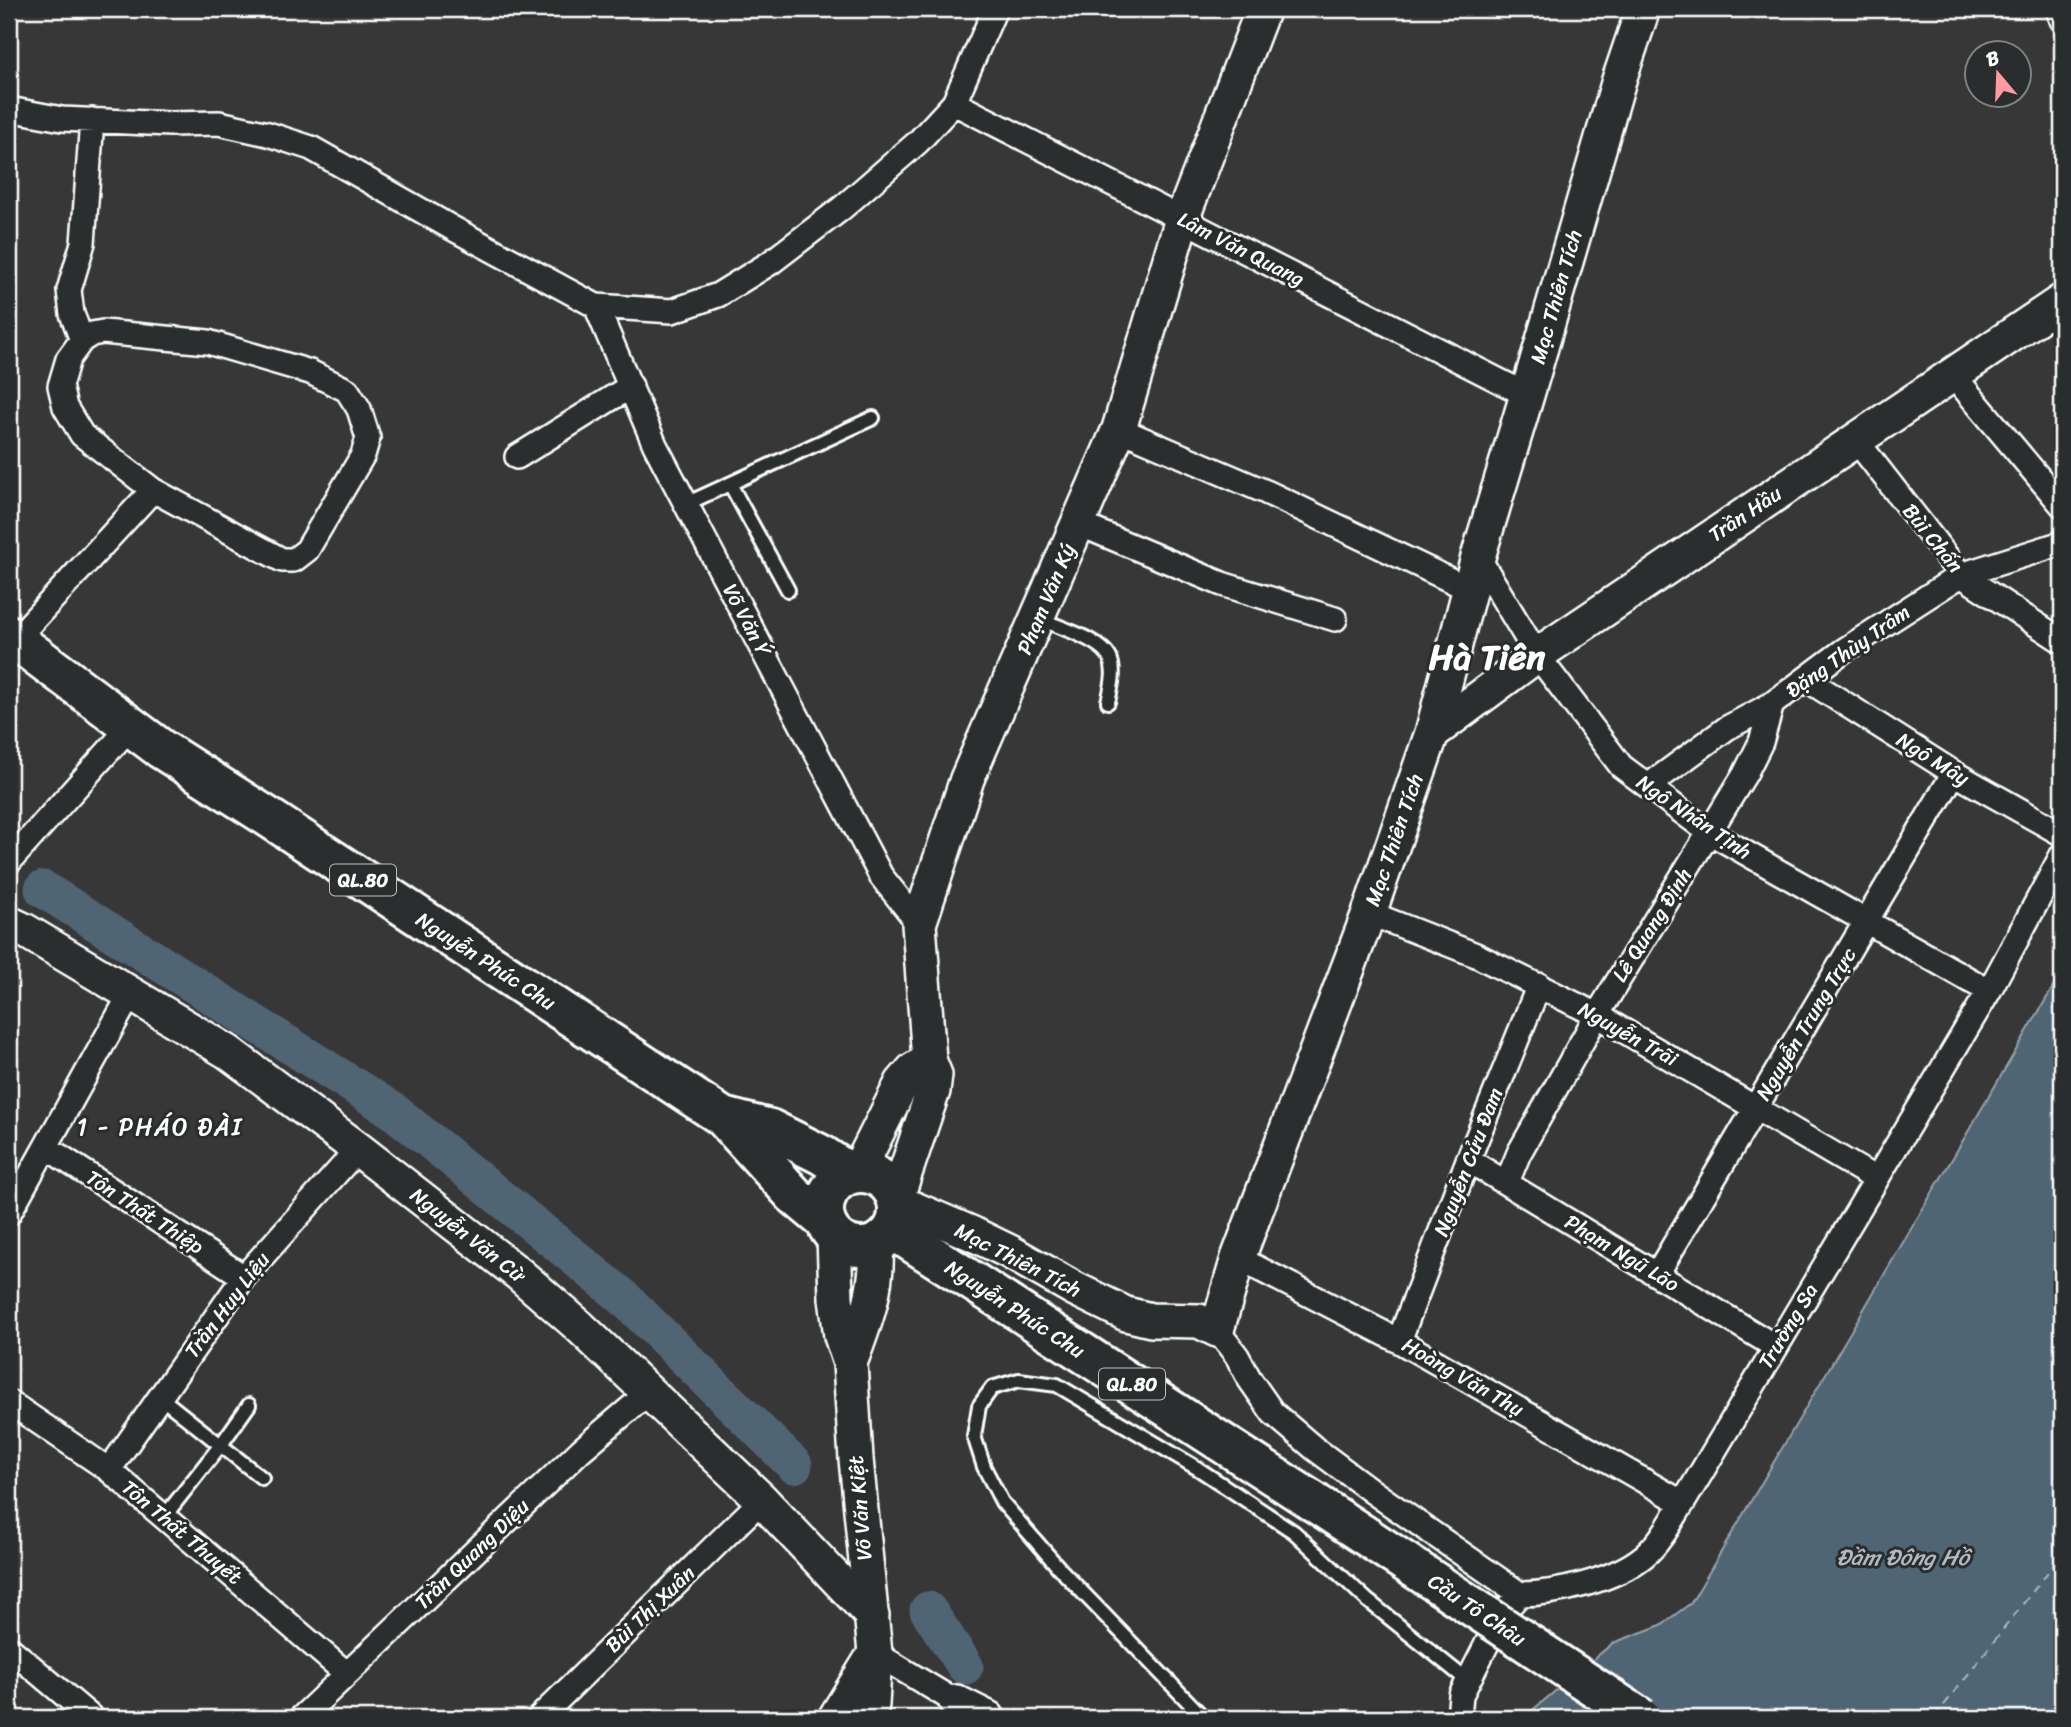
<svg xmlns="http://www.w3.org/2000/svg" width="2071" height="1727" viewBox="0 0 2071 1727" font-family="Sriracha,sans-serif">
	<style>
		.water { fill: #4f6573; stroke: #95a3ab; stroke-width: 2 }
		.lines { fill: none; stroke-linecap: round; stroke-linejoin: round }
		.river { stroke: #4f6573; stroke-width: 37 }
		.ferry { stroke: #b0bac0; stroke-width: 2; stroke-dasharray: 9 7; stroke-linecap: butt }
		.lane-casing { stroke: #fff; stroke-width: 18 }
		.street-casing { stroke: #fff; stroke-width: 28 }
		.secondary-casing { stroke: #fff; stroke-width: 38 }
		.highway-casing { stroke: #fff; stroke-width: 44 }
		.lane { stroke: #2a2d2e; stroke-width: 12 }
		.street { stroke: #2a2d2e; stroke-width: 23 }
		.secondary { stroke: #2a2d2e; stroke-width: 33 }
		.highway { stroke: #2a2d2e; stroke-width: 38 }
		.highway-bridge-casing { stroke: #fff; stroke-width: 44; stroke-linecap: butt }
		.highway-bridge { stroke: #2a2d2e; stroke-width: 38 }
		.labels { text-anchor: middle; stroke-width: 6; stroke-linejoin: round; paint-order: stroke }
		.shield { fill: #2a2d2e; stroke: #bfc0c0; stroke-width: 2 }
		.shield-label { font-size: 19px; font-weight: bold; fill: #fff }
		.street-label { font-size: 21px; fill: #fff; stroke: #2a2d2e }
		.water-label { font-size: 23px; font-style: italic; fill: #b0bac0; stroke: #2a2d2e }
		.quarter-label { font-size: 24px; letter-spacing: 2px; fill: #fff; stroke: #2a2d2e }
		.town-label { font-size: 35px; font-weight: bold; fill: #fff; stroke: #2a2d2e }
	</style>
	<rect width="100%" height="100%" fill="#383738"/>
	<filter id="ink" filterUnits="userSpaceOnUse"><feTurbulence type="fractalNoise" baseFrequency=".0143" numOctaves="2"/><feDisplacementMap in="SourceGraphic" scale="14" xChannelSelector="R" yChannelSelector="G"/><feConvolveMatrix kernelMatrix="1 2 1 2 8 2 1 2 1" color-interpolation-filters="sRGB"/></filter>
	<g filter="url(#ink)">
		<path class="water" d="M 2062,972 L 2062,1718 L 1523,1718 L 1613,1643 L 1661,1625 L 1691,1603 Z"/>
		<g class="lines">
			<path class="river" d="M 43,889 L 392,1110 L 622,1296 L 794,1465
				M 928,1610 L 965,1666"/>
			<path class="ferry" d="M 1934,1718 L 2062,1554"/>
			<g class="lane-casing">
				<path id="lane" d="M 730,484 L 788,590
					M 686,504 L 873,418
					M 1039,619 C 1057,626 1102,640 1110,658 C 1116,672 1111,688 1108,702
					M 160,1397 L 262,1478
					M 164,1517 L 220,1446 L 249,1405
					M 1204,1718 L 1060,1569 L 1002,1502 L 984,1467 L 974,1436 L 979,1406 L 992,1388 L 1019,1380 L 1057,1385 L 1197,1468 L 1294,1532 L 1367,1600 L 1468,1681"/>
			</g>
			<g class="street-casing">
				<path id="street" d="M 2058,9 L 2062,20
					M 954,103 L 1527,395
					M 9,109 L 62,119 L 170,124 L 219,123 L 268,134 L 311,148 L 452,228 L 596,306 L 672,311 L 718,295 L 770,263 L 842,208 L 918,142 L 954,103 L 995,9
					M 596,306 L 655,445 L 881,876 L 919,924
					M 103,332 L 208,342 L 310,372 L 347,390 L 359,409 L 368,438 L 363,455 L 307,550 L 294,560 L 282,560 L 153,490 L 82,435 L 65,407 L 60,386 L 68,359 L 82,340 L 92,334 Z
					M 82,340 L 72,314 L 69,290 L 83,243 L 92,120
					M 1953,375 L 2062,505
					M 1119,429 L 1266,492 L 1469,589
					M 1856,440 L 1961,575 L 2062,641
					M 517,457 L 631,386
					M 1079,524 L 1222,584 L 1335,619
					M 1478,557 L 1537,655 L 1621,766 L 1709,832 L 1989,991
					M 15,640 L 153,490
					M 1806,679 L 1954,773 L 2062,834
					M 1648,786 L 1727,728 L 1772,704 L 1843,651 L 1961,575 L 2062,543
					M 9,862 L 130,727
					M 1369,913 L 1476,955 L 1597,1015 L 1876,1179
					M 46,1147 L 244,1277
					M 1468,1160 L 1776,1347
					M 1507,1182 L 1519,1153 L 1597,1015 L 1745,774 L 1761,742 L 1772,704
					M 9,1213 L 130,995
					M 1238,1258 L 1399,1341 L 1683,1503
					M 1657,1274 L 1954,773
					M 1217,1330 L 1237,1356 L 1250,1380 L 1273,1413 L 1314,1448 L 1373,1492 L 1520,1594
					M 1399,1341 L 1468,1160 L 1539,985
					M 9,1402 L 109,1470 L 347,1674
					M 109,1470 L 244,1277 L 358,1149
					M 9,1648 L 92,1718
					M 875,1653 L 956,1702
					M 301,1718 L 581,1450 L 648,1393
					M 539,1718 L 762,1500
					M 1459,1718 L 1461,1695 L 1502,1614 L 1520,1594 C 1557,1594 1615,1580 1644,1556 C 1660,1543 1672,1520 1683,1503 L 1989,991 L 2062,855"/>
			</g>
			<g class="secondary-casing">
				<path id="secondary" d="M 1432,733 L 1537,655 L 2062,301
					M 9,923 L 24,930 L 228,1052 L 358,1149 L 519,1274 L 579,1326 L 762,1500 L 872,1616
					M 857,1173 L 902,1083 L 913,1070 L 929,1060
					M 897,1197 L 933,1091 L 935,1075 L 929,1060 L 919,924 L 967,779 L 1119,429 L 1182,219 L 1263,9
					M 898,1202 L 973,1234 L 1010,1252 L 1075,1289 L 1126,1314 L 1151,1320 L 1199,1321 L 1217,1330 L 1238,1258 L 1369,913 L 1432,733 L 1478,557 L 1527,395 L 1619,80 L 1643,9
					M 834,1235 L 836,1298 L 841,1336 L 850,1363 L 856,1459 L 875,1653 L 872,1705 L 865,1718
					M 850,1363 C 865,1324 879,1287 876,1245
					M 956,1702 L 988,1718
					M 835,1718 L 872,1658"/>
			</g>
			<g class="highway-casing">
				<path id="highway" d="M 9,635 L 161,749 L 268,817 L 723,1117 L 794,1195 L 825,1221
					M 723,1117 L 770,1129 L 822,1155 L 851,1174
					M824 1210a37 37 0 1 1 74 0a37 37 0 1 1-74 0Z
					M 893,1230 L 1314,1502"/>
			</g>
			<use href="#lane" class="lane"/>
			<use href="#street" class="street"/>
			<use href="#secondary" class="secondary"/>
			<use href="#highway" class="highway"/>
			<g class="highway-bridge-casing">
				<path id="highway-bridge" d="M 1314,1502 L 1641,1718"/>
			</g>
			<use href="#highway-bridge" class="highway-bridge"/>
		</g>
	</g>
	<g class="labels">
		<g class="shield">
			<rect x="330" y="864.5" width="66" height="31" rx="5"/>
			<rect x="1099" y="1368.5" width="66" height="31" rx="5"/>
		</g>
		<g class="shield-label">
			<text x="363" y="887">QL.80</text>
			<text x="1132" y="1391">QL.80</text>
		</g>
		<g class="street-label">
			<text transform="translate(1241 249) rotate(27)" y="7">Lâm Văn Quang</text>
			<text transform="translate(1556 297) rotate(-74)" y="7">Mạc Thiên Tích</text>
			<text transform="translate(1745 514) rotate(-34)" y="7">Trần Hầu</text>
			<text transform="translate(1933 538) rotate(51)" y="7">Bùi Chấn</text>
			<text transform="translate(1046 599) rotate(-67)" y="7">Phạm Văn Ký</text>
			<text transform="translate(747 620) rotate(62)" y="7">Võ Văn Ý</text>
			<text transform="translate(1848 651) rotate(-35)" y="7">Đặng Thùy Trâm</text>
			<text transform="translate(1933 759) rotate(32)" y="7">Ngô Mây</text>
			<text transform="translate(1694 817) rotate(34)" y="7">Ngô Nhân Tịnh</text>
			<text transform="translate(1394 840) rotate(-71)" y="7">Mạc Thiên Tích</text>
			<text transform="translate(1652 925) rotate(-58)" y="7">Lê Quang Định</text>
			<text transform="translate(486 961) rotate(33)" y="7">Nguyễn Phúc Chu</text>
			<text transform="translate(1806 1024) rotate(-59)" y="7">Nguyễn Trung Trực</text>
			<text transform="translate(1628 1034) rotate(29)" y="7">Nguyễn Trãi</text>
			<text transform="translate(1468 1162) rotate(-69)" y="7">Nguyễn Cửu Đam</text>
			<text transform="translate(145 1212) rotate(33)" y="7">Tôn Thất Thiệp</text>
			<text transform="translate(468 1235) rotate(38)" y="7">Nguyễn Văn Cừ</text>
			<text transform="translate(1622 1253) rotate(31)" y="7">Phạm Ngũ Lão</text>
			<text transform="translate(1018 1260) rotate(27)" y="7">Mạc Thiên Tích</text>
			<text transform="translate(227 1305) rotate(-53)" y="7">Trần Huy Liệu</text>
			<text transform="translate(1015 1309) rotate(33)" y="7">Nguyễn Phúc Chu</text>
			<text transform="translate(1788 1326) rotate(-59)" y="7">Trường Sa</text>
			<text transform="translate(1463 1377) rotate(30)" y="7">Hoàng Văn Thụ</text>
			<text transform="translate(860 1508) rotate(-95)" y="7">Võ Văn Kiệt</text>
			<text transform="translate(182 1532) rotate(40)" y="7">Tôn Thất Thuyết</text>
			<text transform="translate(472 1554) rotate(-44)" y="7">Trần Quang Diệu</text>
			<text transform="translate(650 1609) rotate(-44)" y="7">Bùi Thị Xuân</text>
			<text transform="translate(1477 1610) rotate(34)" y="7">Cầu Tô Châu</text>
		</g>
		<g class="water-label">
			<text x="1903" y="1565">Đầm Đông Hồ</text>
		</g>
		<g class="quarter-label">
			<text x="160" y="1135">1 - PHÁO ĐÀI</text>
		</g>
		<g class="town-label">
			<text x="1487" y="669">Hà Tiên</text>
		</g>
	</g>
	<rect width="2071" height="1727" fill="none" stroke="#2a2d2e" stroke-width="35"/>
	<rect x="18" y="18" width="2036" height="1692" fill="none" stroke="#fff" stroke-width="2.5" filter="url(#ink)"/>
	<g transform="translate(1998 74) rotate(341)"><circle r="33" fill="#2a2d2e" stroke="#7f8182" stroke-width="2"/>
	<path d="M0-5L12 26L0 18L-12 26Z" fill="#ff9aa2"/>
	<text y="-10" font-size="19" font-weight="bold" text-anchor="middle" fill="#ffffff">B</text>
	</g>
</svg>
